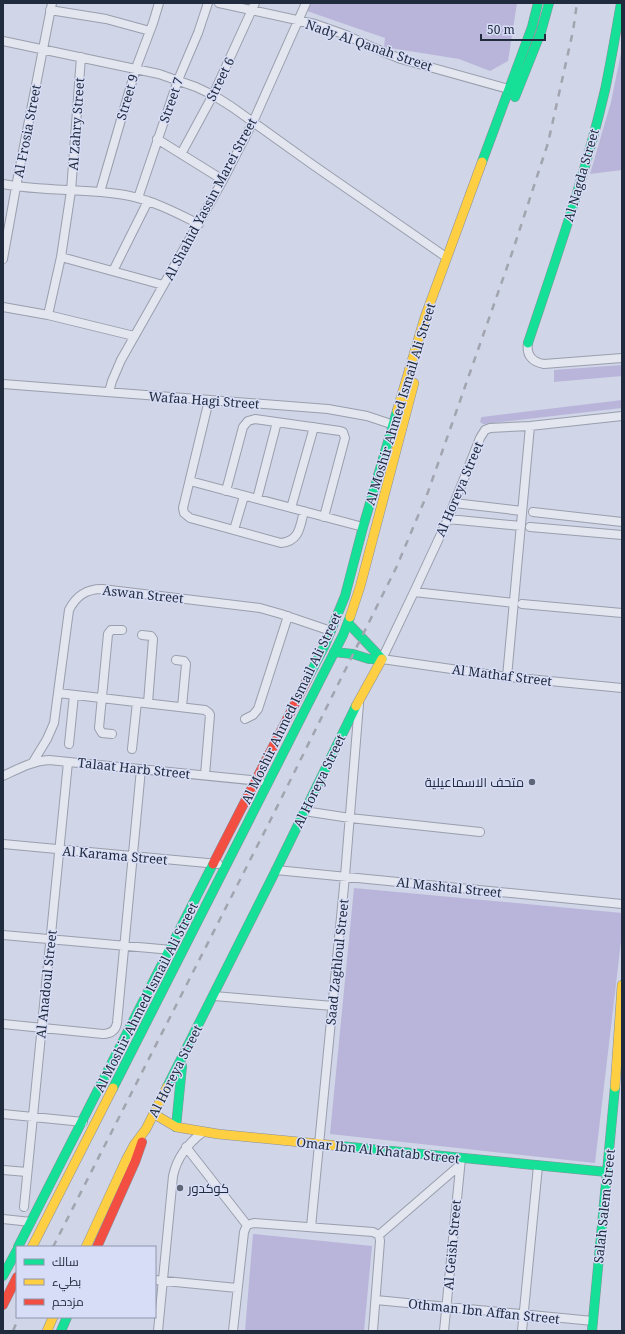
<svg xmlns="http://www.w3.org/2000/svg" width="625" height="1334" viewBox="0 0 625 1334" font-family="'Noto Serif',Cairo,serif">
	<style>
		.green { fill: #b9b5da }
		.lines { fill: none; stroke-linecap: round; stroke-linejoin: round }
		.street-casing { stroke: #999fad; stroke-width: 10 }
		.fast-casing { stroke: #898f9c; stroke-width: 10 }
		.slow-casing { stroke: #898f9c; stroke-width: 10 }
		.jam-casing { stroke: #898f9c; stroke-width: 10 }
		.street { stroke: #e3e5ef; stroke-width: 8 }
		.fast { stroke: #16e098; stroke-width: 9 }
		.slow { stroke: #ffcf43; stroke-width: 9 }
		.jam { stroke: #f24e42; stroke-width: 9 }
		.rail { stroke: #a2a5af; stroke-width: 2.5; stroke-dasharray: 7 7; stroke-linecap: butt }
		.poi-dot { fill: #5e6778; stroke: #d8ddf7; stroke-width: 1.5 }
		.labels { text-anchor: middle; stroke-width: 3; stroke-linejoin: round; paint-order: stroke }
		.street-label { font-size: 13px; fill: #202c3d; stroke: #d8ddf7 }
		.poi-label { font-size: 13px; fill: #202c3d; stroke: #d8ddf7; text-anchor: end }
	</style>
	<rect width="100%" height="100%" fill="#d0d5e7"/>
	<path class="green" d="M 311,3 L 517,3 L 508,61 L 490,71 L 459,59 L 384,47 L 385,38 L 307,11 Z
		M 622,48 L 622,170 L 590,174 L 611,102 Z
		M 622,365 L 622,376 L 554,382 L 554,370 Z
		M 622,400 L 622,408 L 485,424 L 483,424 L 480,422 L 481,418 L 482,417 Z
		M 354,888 L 622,913 L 622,933 L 595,1163 L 330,1134 Z
		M 253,1234 L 372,1246 L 364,1331 L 245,1331 Z"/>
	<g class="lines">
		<g class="street-casing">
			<path id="street" d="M 219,3 L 315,24 L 346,35 L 374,48 L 401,59 L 512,90
				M 50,10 L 106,19 L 150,31
				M 3,41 L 159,74 L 196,87 L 213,95 L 232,107 L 313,165 L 446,257
				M 157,139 L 223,180
				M 181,154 L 213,95 L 255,3
				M 3,184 C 44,192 85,188 125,195 C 152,200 175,212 199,224
				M 100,192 L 136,68 L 153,23 L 159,3
				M 138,198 L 178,80 L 198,33 L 208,3
				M 61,257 L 163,285
				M 3,259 L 16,187 L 52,3
				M 113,271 L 148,201
				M 3,307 L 48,315 L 134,336
				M 48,315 L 61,257 L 71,191 L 81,57
				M 528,343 C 526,355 532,362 544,364 L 622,358
				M 3,384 L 328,409 L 367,416 L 397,426
				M 109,392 L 112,381 L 121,360 L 223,180 L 253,122 L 306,3
				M 209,400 L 183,508 L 184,513 L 190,518 L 281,543 C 300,541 300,526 304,511
				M 622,416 L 530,426 L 490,428 L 485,430 L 480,438 L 448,519 L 414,592 L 382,659 L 507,677 L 622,688
				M 190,481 L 363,527
				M 226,491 L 243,427 L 248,421 L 255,419 L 340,431 L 343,432 L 345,438 L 324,517
				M 257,499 L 277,422
				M 454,503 L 522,511
				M 291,508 L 314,427
				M 533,512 L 622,522
				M 448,519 L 521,526
				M 530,527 L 622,535
				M 234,530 L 244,496
				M 414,592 L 514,603
				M 522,604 L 622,613
				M 142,635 L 151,636 L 153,639 L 148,703
				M 176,660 L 184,661 L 186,664 L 182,707
				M 507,677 L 530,426
				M 58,693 L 205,710 L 209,713 L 210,715 L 205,775
				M 245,719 L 253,715 L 258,709 L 288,616
				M 112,734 L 102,733 L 99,728 L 108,634 L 111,630 L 122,630
				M 69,744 L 74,695
				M 132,749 L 137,702
				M 33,762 L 47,739 L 54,723 L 69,610 C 76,596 86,589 102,589 L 260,608 L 281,614 L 331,631
				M 3,776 C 18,769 32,761 49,760 L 260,781
				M 304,811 L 350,818 L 480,832
				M 3,844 L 218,864
				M 276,870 L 622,904
				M 3,935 L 172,950
				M 214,996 L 333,1006
				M 3,1024 L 103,1034 C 111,1034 116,1030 117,1023 L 141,769
				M 3,1114 L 83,1122
				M 186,1147 L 247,1225
				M 3,1170 L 27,1172
				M 24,1207 L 68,762
				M 3,1219 L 31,1222
				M 311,1227 L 345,876 L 359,704
				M 379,1235 L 460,1165
				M 155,1280 L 237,1288
				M 376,1300 L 593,1321
				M 158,1331 L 173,1176 C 177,1157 187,1144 203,1132
				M 233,1331 L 244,1232 L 247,1225 L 254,1223 L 373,1232 L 379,1235 L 380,1241 L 373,1331
				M 444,1331 L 461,1158
				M 522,1331 L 538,1166"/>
		</g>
		<g class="fast-casing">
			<path id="fast" d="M 515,97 L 541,32 L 549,3
				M 482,162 L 532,27 L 538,3
				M 528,343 C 556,259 585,176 605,90 C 611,61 616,32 621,3
				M 348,623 L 382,659
				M 334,652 L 353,654 L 369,659 L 382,659
				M 307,680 L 325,645 L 345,596 L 363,527 L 397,411
				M 167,1087 L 276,870 L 356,706
				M 113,1088 L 343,635 L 350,617
				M 176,1127 L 182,1066
				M 340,1146 L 607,1172
				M 18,1247 L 213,864
				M 3,1276 L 17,1250
				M 61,1331 L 67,1317
				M 592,1331 L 615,1087"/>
		</g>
		<g class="slow-casing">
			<path id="slow" d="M 397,411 L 425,317 L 482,162
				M 350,617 L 360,587 L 414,383
				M 356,706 L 382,659
				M 615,1087 L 622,985
				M 154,1114 L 176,1127 L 218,1134 L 340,1146
				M 32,1247 L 113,1088
				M 86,1247 L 126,1160 L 134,1145 L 146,1129 L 167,1087
				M 47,1331 L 53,1317"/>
		</g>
		<g class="jam-casing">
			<path id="jam" d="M 213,864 L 307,680
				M 97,1247 L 135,1162 L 142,1142
				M 3,1305 L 17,1277"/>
		</g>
		<use href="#street" class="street"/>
		<use href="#fast" class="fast"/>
		<use href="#slow" class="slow"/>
		<use href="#jam" class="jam"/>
		<path class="rail" d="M 53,1247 L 272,817 L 397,566 L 428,492 L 512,253 L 548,143 L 573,31 L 577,3
			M 13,1331 L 19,1317"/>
	</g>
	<g class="poi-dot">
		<circle cx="532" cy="782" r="4"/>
		<circle cx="180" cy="1188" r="4"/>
	</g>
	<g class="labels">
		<g class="street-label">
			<text transform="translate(369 45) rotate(19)" y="5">Nady Al Qanah Street</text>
			<text transform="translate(220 79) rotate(-64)" y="5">Street 6</text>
			<text transform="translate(127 97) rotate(-74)" y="5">Street 9</text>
			<text transform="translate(171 100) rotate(-71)" y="5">Street 7</text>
			<text transform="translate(76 124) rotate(-86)" y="5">Al Zahry Street</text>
			<text transform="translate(27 131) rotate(-79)" y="5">Al Frosia Street</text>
			<text transform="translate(581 175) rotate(-74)" y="5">Al Nagda Street</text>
			<text transform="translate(210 199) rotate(-62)" y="5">Al Shahid Yassin Marei Street</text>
			<text transform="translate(204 400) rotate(4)" y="5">Wafaa Hagi Street</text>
			<text transform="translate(400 404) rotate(-73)" y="5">Al Moshir Ahmed Ismail Ali Street</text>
			<text transform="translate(459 489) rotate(-67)" y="5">Al Horeya Street</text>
			<text transform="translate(143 594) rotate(6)" y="5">Aswan Street</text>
			<text transform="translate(502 675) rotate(7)" y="5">Al Mathaf Street</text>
			<text transform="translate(291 708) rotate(-64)" y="5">Al Moshir Ahmed Ismail Ali Street</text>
			<text transform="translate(134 768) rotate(6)" y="5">Talaat Harb Street</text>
			<text transform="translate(319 781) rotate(-64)" y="5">Al Horeya Street</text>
			<text transform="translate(115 855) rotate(5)" y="5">Al Karama Street</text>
			<text transform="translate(449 887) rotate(6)" y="5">Al Mashtal Street</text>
			<text transform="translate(337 962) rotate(-84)" y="5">Saad Zaghloul Street</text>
			<text transform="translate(46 984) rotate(-84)" y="5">Al Anadoul Street</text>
			<text transform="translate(146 997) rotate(-63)" y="5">Al Moshir Ahmed Ismail Ali Street</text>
			<text transform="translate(175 1071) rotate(-63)" y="5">Al Horeya Street</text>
			<text transform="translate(378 1150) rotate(6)" y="5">Omar Ibn Al Khatab Street</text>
			<text transform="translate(604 1206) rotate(-84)" y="5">Salah Salem Street</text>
			<text transform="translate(452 1245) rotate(-85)" y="5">Al Geish Street</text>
			<text transform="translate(484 1311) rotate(6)" y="5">Othman Ibn Affan Street</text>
		</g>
		<g class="poi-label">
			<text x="524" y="787">متحف الاسماعيلية</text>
			<text x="188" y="1193" text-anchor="start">كوكدور</text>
		</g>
	</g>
	<rect width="625" height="1334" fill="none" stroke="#202c3d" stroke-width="8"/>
	<rect x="16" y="1246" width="140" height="72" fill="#d8ddf7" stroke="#8e96ad"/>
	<rect x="24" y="1259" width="20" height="6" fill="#16e098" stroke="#8e96ad"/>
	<text x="52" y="1266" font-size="12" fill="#202c3d">سالك</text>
	<rect x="24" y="1279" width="20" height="6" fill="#ffcf43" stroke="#8e96ad"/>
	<text x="52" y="1286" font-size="12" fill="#202c3d">بطيء</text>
	<rect x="24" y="1299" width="20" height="6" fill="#f24e42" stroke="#8e96ad"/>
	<text x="52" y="1306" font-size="12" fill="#202c3d">مزدحم</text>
	<path d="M481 34v6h64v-6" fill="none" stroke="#202c3d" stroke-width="2"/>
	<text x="487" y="34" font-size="12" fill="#202c3d" stroke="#d8ddf7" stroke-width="3" paint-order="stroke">50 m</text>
</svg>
